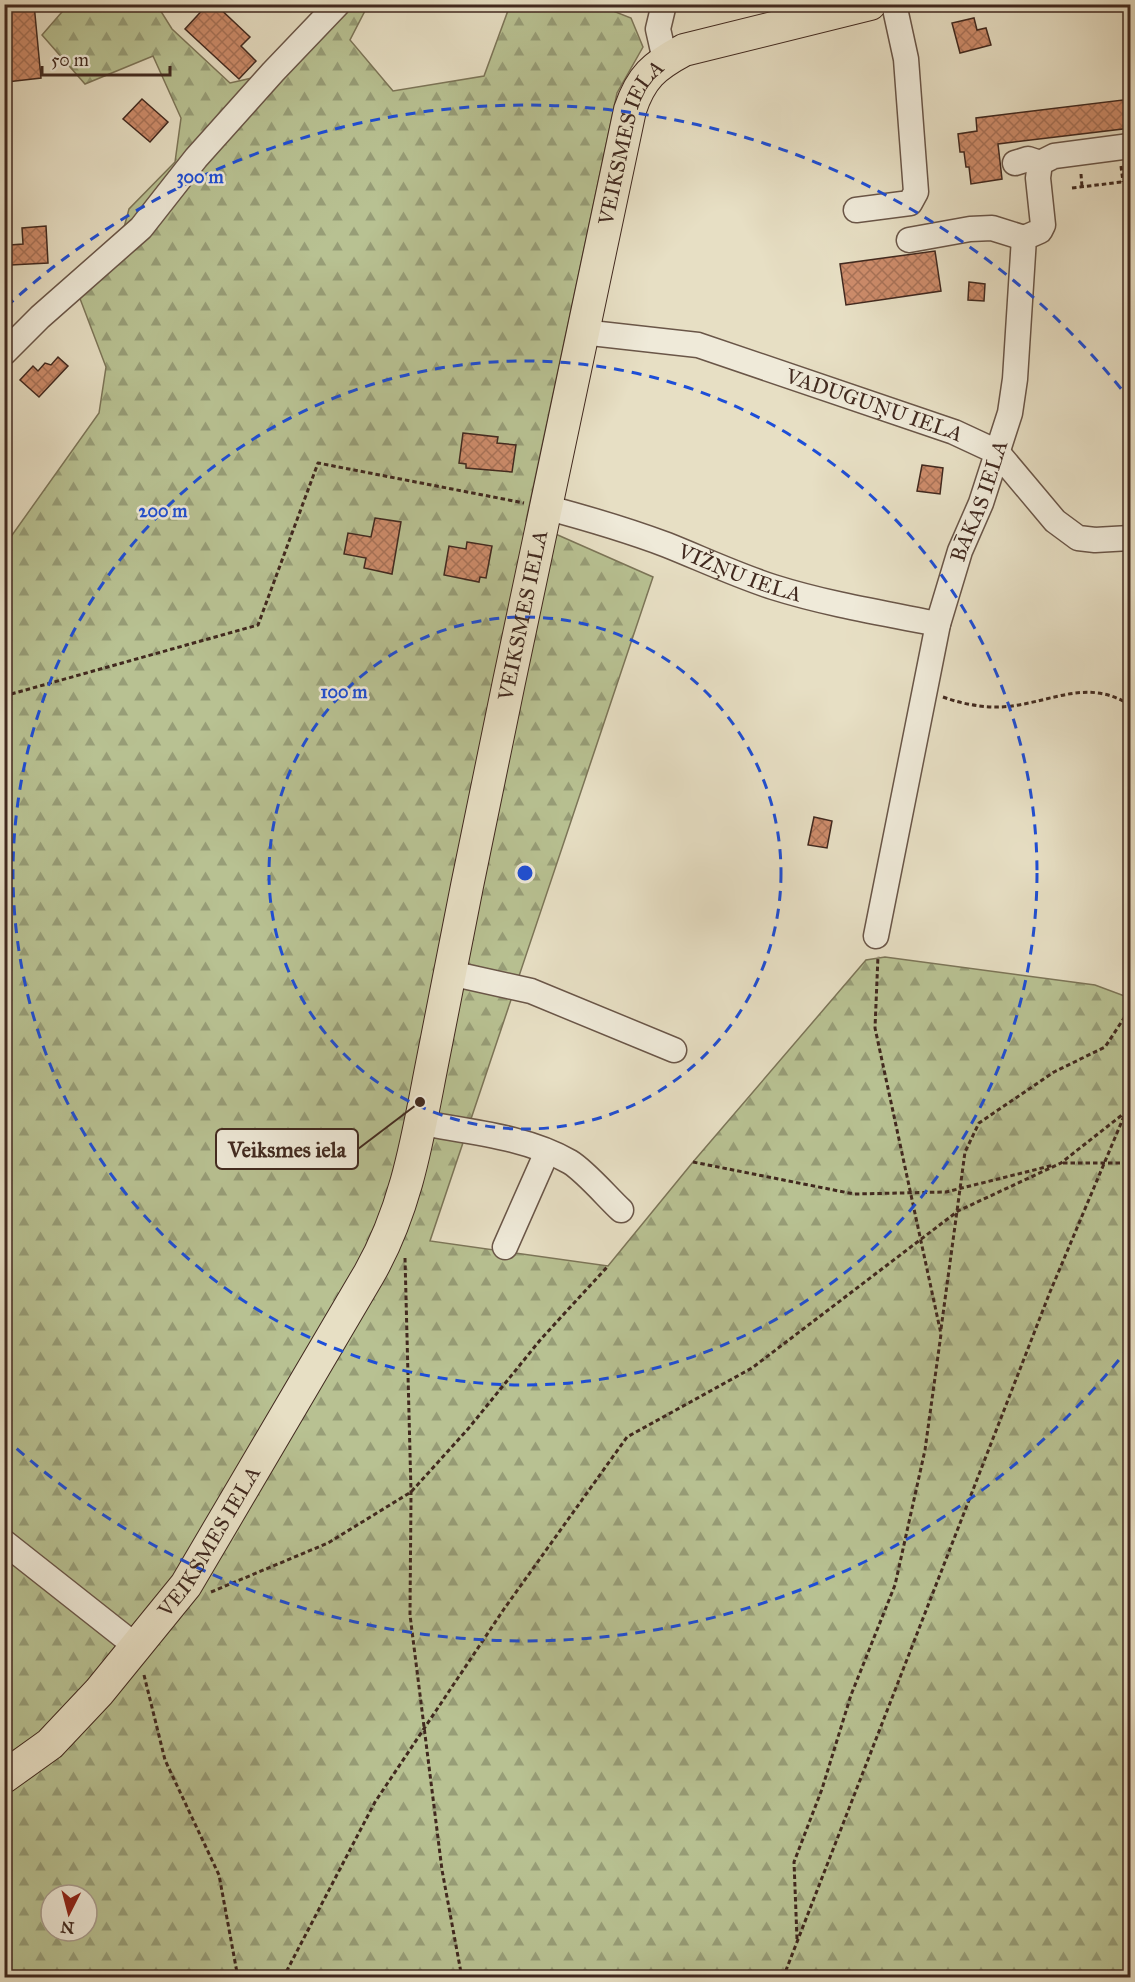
<svg xmlns="http://www.w3.org/2000/svg" width="1135" height="1982" viewBox="0 0 1135 1982" font-family="'IM FELL Great Primer',serif">
	<style>
		.forest { fill: url(#forest-firs); stroke: #7c7558; stroke-width: 1.5; fill-rule: evenodd }
		.building { fill: url(#building-cross-hatch); stroke: #41291f; stroke-width: 1.5 }
		.lines { fill: none; stroke-linecap: round; stroke-linejoin: round }
		.minor-casing { stroke: #6a5648; stroke-width: 27 }
		.major-casing { stroke: #41291f; stroke-width: 34 }
		.path { stroke: #41291f; stroke-width: 3; stroke-dasharray: 4.5 3; stroke-linecap: butt }
		.minor { stroke: #efead9; stroke-width: 24 }
		.major { stroke: #e7dfc4; stroke-width: 32 }
		.ring { fill: none; stroke: #1d4ed8; stroke-width: 3; stroke-dasharray: 10 8 }
		.labels { text-anchor: middle; stroke-width: 5; stroke-linejoin: round; paint-order: stroke }
		.street-label { font-size: 21px; fill: #41291f; stroke: #efead9 }
		.centre { fill: #1d4ed8; stroke: #efead9; stroke-width: 3 }
		.ring-label { font-size: 18px; text-anchor: middle; font-weight: bold; fill: #1d4ed8; stroke: #efead9; stroke-width: 5; stroke-linejoin: round; paint-order: stroke }
		.leader { fill: none; stroke: #41291f; stroke-width: 2 }
		.callout-dot { fill: #41291f; stroke: #efead9; stroke-width: 2 }
		.callout { fill: #efead9; stroke: #41291f; stroke-width: 2 }
		.callout-label { font-size: 22px; text-anchor: middle; font-weight: bold; fill: #41291f }
	</style>
	<defs>
		<pattern id="forest-firs" width="22" height="20" patternUnits="userSpaceOnUse" patternTransform="scale(1.5)"><rect width="22" height="20" fill="#b8c192"/><path d="M5 1l3.5 6h-7zM16 11l3.5 6h-7z" fill="#979d77"/></pattern>
		<pattern id="building-cross-hatch" width="8" height="8" patternUnits="userSpaceOnUse" patternTransform="scale(1.5)"><rect width="8" height="8" fill="#cd8c6b"/><path d="M0 0l8 8M0 8l8-8" fill="none" stroke="#a87257"/></pattern>
	</defs>
	<rect width="100%" height="100%" fill="#e7dfc4"/>
	<filter id="stains"><feTurbulence type="fractalNoise" baseFrequency=".00333" numOctaves="4"/><feColorMatrix values="0 0 0 0 .2 0 0 0 0 .09 0 0 0 0 .02 0 0 0 .5 -.17"/></filter>
	<radialGradient id="worn" r=".72"><stop offset=".6" stop-color="#630" stop-opacity="0"/><stop offset="1" stop-color="#630" stop-opacity=".3"/></radialGradient>
	<path class="forest" d="M 68,5 L 157,5 L 172,29 L 230,83 L 283,71 L 348,5 L 368,5 L 350,40 L 393,91 L 484,76 L 510,5 L 598,5 L 631,18 L 643,47 L 617,93 L 526,521 L 653,577 L 430,1241 L 608,1266 L 693,1162 L 866,960 L 885,957 L 1095,985 L 1130,998 L 1130,1977 L 5,1978 L 5,545 L 99,413 L 106,367 L 79,296 L 115,261 L 129,209 L 175,162 L 181,118 L 153,56 L 85,84 L 42,35 ZM 51,1895 L 87,1895 L 87,1931 L 51,1931 Z"/>
	<path class="building" d="M 4,4 L 34,4 L 41,78 L 7,82 L 4,57 Z
		M 208,4 L 215,4 L 250,37 L 241,46 L 256,61 L 239,79 L 185,29 Z
		M 974,18 L 977,30 L 986,28 L 991,45 L 960,53 L 952,23 Z
		M 142,99 L 168,122 L 150,142 L 123,119 Z
		M 1131,99 L 1131,128 L 998,144 L 1002,179 L 971,184 L 969,167 L 966,167 L 964,152 L 960,152 L 958,134 L 977,131 L 976,118 Z
		M 46,226 L 48,263 L 11,265 L 10,245 L 23,244 L 22,228 Z
		M 935,251 L 941,291 L 846,305 L 840,264 Z
		M 969,282 L 985,284 L 984,301 L 968,300 Z
		M 58,357 L 68,366 L 39,397 L 20,380 L 33,366 L 38,371 L 45,363 L 51,365 Z
		M 463,433 L 498,437 L 497,443 L 516,445 L 512,472 L 466,468 L 466,464 L 459,463 Z
		M 922,465 L 943,468 L 940,494 L 917,491 Z
		M 375,518 L 401,522 L 392,574 L 364,568 L 366,558 L 344,554 L 348,533 L 371,537 Z
		M 467,542 L 492,546 L 486,578 L 480,577 L 479,582 L 444,575 L 449,546 L 466,549 Z
		M 814,817 L 832,821 L 827,848 L 808,845 Z"/>
	<g class="lines">
		<g class="minor-casing">
			<g id="minor">
				<path d="M 664,4 L 658,29 L 665,60"/>
				<path d="M 1015,163 L 1028,159 L 1040,163"/>
				<path d="M 856,210 L 910,203 L 916,192 L 906,59 L 894,4"/>
				<path d="M 909,240 L 970,229 L 992,228 L 1024,238"/>
				<path id="s1" d="M 582,332 L 698,345 L 954,432 L 997,452 L 1055,521 L 1078,538 L 1095,540 L 1130,538"/>
				<path d="M 4,353 L 40,317 L 141,228 L 196,158 L 273,72 L 338,4"/>
				<path id="s2" d="M 545,507 C 586,518 627,530 667,545 C 702,559 736,575 773,587 C 827,604 882,613 938,624"/>
				<path id="s3" d="M 876,936 L 938,624 L 960,551 L 981,503 L 1010,413 L 1015,379 L 1024,238 L 1040,231 L 1043,225 L 1038,178 L 1040,163 L 1054,156 L 1130,146"/>
				<path d="M 450,973 L 531,991 L 674,1050"/>
				<path d="M 422,1123 C 471,1132 527,1137 570,1162 C 585,1171 608,1198 621,1210"/>
				<path d="M 505,1247 L 547,1152"/>
				<path d="M 4,1542 L 137,1647"/>
			</g>
		</g>
		<g class="major-casing">
			<g id="major">
				<path id="s4" d="M 4,1777 L 50,1744 L 99,1692 L 186,1585 L 369,1274 C 406,1209 417,1141 431,1069 C 443,1008 455,947 467,886 C 520,627 574,368 630,110 C 641,77 654,66 684,50 L 870,4"/>
			</g>
		</g>
		<path class="path" d="M 1121,166 L 1123,182
			M 1081,174 L 1082,187
			M 1072,188 L 1130,181
			M 4,696 L 258,625 L 318,463 L 524,503
			M 943,697 C 965,705 989,709 1012,706 C 1056,700 1089,679 1130,705
			M 693,1162 L 854,1194 L 946,1192 L 1054,1165
			M 1063,1163 L 1130,1163
			M 405,1258 L 411,1492 L 410,1615 L 442,1870 L 462,1978
			M 941,1329 L 965,1152 L 979,1123 L 1054,1072 L 1105,1047 L 1130,1009
			M 211,1592 L 328,1543 L 411,1492 L 468,1429 L 541,1339 L 608,1266
			M 144,1675 L 165,1760 L 219,1875 L 238,1978
			M 797,1939 L 794,1862 L 822,1789 L 851,1695 L 895,1585 L 925,1450 L 941,1334 L 875,1028 L 878,956
			M 283,1978 L 375,1802 L 504,1609 L 627,1437 L 752,1368 L 958,1211 L 1061,1163 L 1127,1111
			M 783,1978 L 1050,1292 L 1130,1102"/>
		<use href="#minor" class="minor"/>
		<use href="#major" class="major"/>
	</g>
	<g class="ring">
		<circle cx="525" cy="873" r="256"/>
		<circle cx="525" cy="873" r="512"/>
		<path d="M1130 1346A768 768 0 0 1 6 1439M6 307A768 768 0 0 1 1130 400"/>
	</g>
	<g class="labels">
		<g class="street-label">
			<text dy="7" stroke="none"><textPath href="#s4" startOffset="1791">VEIKSMES IELA</textPath></text>
			<text dy="7" stroke="none"><textPath href="#s1" startOffset="303">VADUGUŅU IELA</textPath></text>
			<text dy="7" stroke="none"><textPath href="#s3" startOffset="448">BĀKAS IELA</textPath></text>
			<text dy="7" stroke="none"><textPath href="#s2" startOffset="206">VIŽŅU IELA</textPath></text>
			<text dy="7" stroke="none"><textPath href="#s4" startOffset="1305">VEIKSMES IELA</textPath></text>
			<text dy="7" stroke="none"><textPath href="#s4" startOffset="315">VEIKSMES IELA</textPath></text>
		</g>
	</g>
	<circle cx="525" cy="873" r="9" class="centre"/>
	<g class="ring-label">
		<text x="200" y="183">300 m</text>
		<text x="163" y="517">200 m</text>
		<text x="344" y="698">100 m</text>
	</g>
	<path class="leader" d="M420 1102L358 1149"/>
	<circle class="callout-dot" cx="420" cy="1102" r="6"/>
	<rect class="callout" x="216" y="1129" width="142" height="40" rx="6"/>
	<g class="callout-label">
		<text x="287" y="1157">Veiksmes iela</text>
	</g>
	<rect width="1135" height="1982" fill="none" stroke="#e7dfc4" stroke-width="24"/>
	<rect x="6" y="6" width="1123" height="1970" fill="none" stroke="#41291f" stroke-width="3"/>
	<rect x="12" y="12" width="1111" height="1958" fill="none" stroke="#41291f" stroke-width="1.5"/>
	<g transform="translate(69 1913) rotate(186)"><circle r="28" fill="#efead9" stroke="#a99d8f" stroke-width="1.5"/>
	<path d="M0-4.5L10 22L0 15L-10 22Z" fill="#8f2418"/>
	<text y="-9" font-size="16" font-weight="bold" text-anchor="middle" fill="#41291f">N</text>
	</g>
	<path d="M42 66v9h128v-9" fill="none" stroke="#41291f" stroke-width="3"/>
	<text x="51" y="66" font-size="18" fill="#41291f" stroke="#efead9" stroke-width="4.5" paint-order="stroke">50 m</text>
	<rect width="100%" height="100%" filter="url(#stains)"/>
	<rect width="100%" height="100%" fill="url(#worn)"/>
</svg>
